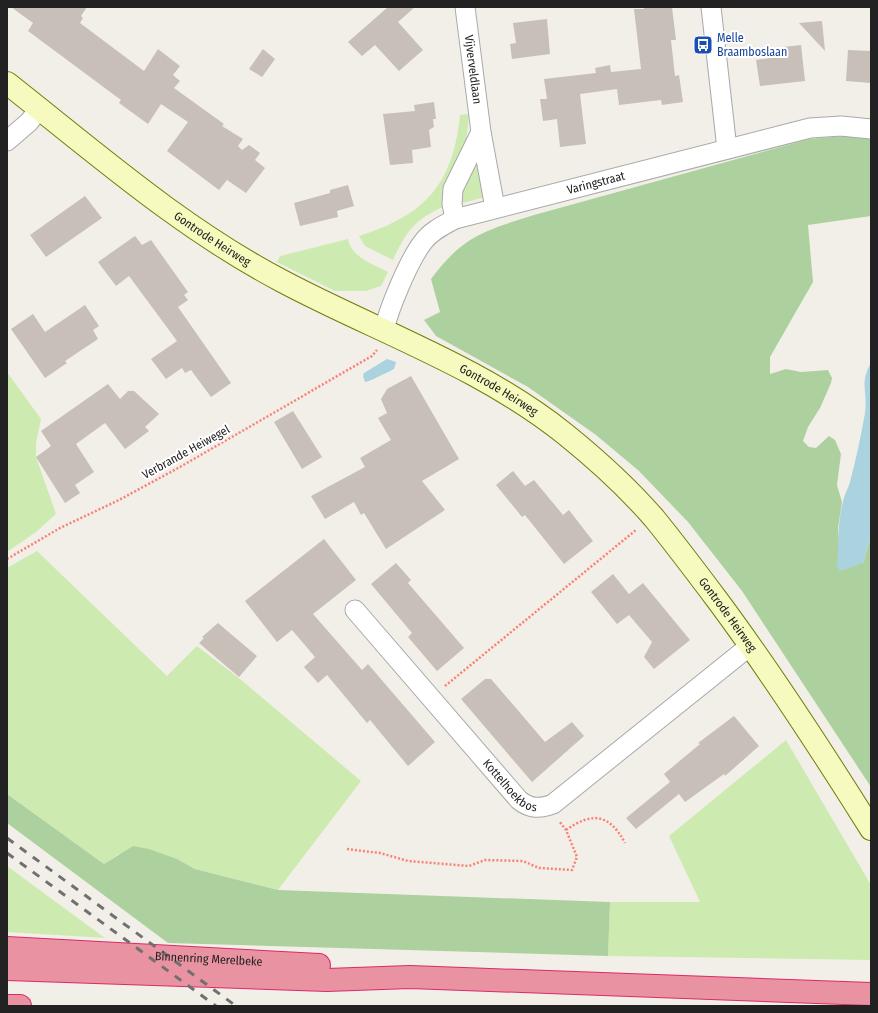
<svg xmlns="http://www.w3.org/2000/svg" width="878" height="1013" viewBox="0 0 878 1013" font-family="'Fira Sans Condensed',sans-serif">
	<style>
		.grass { fill: #cdebb0 }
		.forest { fill: #add19e }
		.water { fill: #aad3df }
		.building { fill: #c7bfb8 }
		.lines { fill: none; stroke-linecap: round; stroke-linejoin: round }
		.street-casing { stroke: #a9a9a9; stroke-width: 21 }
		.secondary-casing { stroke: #707d05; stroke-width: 24 }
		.highway-casing { stroke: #dc2a67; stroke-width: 24 }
		.path { stroke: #fa8072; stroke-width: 2.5; stroke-dasharray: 2 2; stroke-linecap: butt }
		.street { stroke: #fff; stroke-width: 19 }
		.secondary { stroke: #f7fabf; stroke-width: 22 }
		.highway { stroke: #e892a2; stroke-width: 22 }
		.rail { stroke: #707070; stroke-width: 3; stroke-dasharray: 8 8; stroke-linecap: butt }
		.labels { text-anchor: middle; stroke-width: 4; stroke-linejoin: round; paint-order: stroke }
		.transit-label { font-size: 12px; fill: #164399; stroke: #fff; text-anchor: start }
		.street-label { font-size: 12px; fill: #222; stroke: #fff }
	</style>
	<rect width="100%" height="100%" fill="#f2efe9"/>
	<path class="grass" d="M 469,114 L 466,144 L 443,207 C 414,220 406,232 393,260 L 365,246 L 359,236 C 425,215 453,185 460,115 Z
		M 476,150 L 485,197 L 463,203 L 460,197 Z
		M 348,239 C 352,258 373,264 388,272 L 381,286 L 366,291 L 335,291 L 277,262 L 280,256 Z
		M 7,372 L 41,419 L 36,443 L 36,457 L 56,514 L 36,532 L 7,552 Z
		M 37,551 L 167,676 L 197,646 L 240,679 L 361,781 L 278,890 L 195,869 L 177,859 L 119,854 L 104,864 L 7,794 L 7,568 Z
		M 786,740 L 871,885 L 871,960 L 608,956 L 610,902 L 700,902 L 669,836 Z
		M 7,866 L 105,938 L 7,932 Z"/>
	<path class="forest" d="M 842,136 L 871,137 L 871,216 L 808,225 L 813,282 L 770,357 L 770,374 L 786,369 L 801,372 L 828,370 L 832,378 L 831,383 L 820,408 L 808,427 L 803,441 L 809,447 L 816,448 L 829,436 L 835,440 L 841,454 L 837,485 L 842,502 L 838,528 L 839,543 L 863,563 L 871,535 L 871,787 L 742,591 L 688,522 L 639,471 L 596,435 L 528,387 L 436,336 L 424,320 L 440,312 L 431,279 C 464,235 484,231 534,215 L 809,139 Z
		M 7,794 L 104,864 L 133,846 L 149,849 L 177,859 L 195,869 L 278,890 L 610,902 L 608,956 L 168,943 L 7,823 Z"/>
	<path class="water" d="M 387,359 L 396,362 L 394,369 C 390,371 369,382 365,382 L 363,376 L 364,373 Z
		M 871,363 L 871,535 L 863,563 L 840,571 L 837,566 C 839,545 837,523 843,502 C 844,495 848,489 850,482 C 856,459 861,436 865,413 C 868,392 859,383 871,363 Z"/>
	<path class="building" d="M 11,7 L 87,7 L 81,16 L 83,18 L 80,23 L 144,71 L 158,49 L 180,66 L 173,75 L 180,81 L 174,88 L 224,124 L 222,126 L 243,139 L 238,146 L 242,150 L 249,145 L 260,153 L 255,160 L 265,168 L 246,193 L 227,180 L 219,190 L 167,151 L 188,122 L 161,104 L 148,124 L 119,103 L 121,100 L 28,31 L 33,23 Z
		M 388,7 L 415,7 L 398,22 L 423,50 L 399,71 L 375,45 L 362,56 L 348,42 Z
		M 644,7 L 672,7 L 676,40 L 671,40 L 675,76 L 679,75 L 683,102 L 662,105 L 661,100 L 619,105 L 617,89 L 580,94 L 586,144 L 560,147 L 557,119 L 543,121 L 540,99 L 547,99 L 544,79 L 596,73 L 595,68 L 610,65 L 611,72 L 641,69 L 634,9 L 644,9 Z
		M 547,19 L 550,54 L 512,59 L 510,44 L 516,43 L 513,23 Z
		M 822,21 L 825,51 L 799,23 Z
		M 801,45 L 805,81 L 760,86 L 756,60 L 784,56 L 783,47 Z
		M 263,49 L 275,59 L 262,77 L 249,69 Z
		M 848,50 L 871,51 L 871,83 L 846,81 Z
		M 434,102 L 436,119 L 433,119 L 434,127 L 429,130 L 431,147 L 412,150 L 413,163 L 390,165 L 383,114 L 415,111 L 414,105 Z
		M 348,185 L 354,206 L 337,211 L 338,217 L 300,226 L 294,203 L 330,193 L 330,190 Z
		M 85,196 L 102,218 L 46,257 L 30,235 Z
		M 135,236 L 142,245 L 151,240 L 188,292 L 184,295 L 188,300 L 178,307 L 231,383 L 211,397 L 191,370 L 185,373 L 182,368 L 166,379 L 151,359 L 177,341 L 129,276 L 116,286 L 98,262 Z
		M 85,305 L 99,326 L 93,330 L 98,339 L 65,361 L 67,363 L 45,378 L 11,329 L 33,314 L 45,332 Z
		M 411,376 L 459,459 L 422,481 L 445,510 L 386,549 L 364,513 L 361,515 L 354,502 L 325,519 L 311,496 L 365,467 L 360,458 L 391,440 L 378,418 L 387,413 L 381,399 L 387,389 Z
		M 108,384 L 120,399 L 128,391 L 134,391 L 159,414 L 145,427 L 149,431 L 125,449 L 105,423 L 76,444 L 94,472 L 75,485 L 80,493 L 65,503 L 36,457 L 51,446 L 41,431 Z
		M 293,411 L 322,457 L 302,469 L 274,422 Z
		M 513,471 L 525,486 L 534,480 L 563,515 L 569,510 L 593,541 L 564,564 L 525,515 L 522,517 L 496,485 Z
		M 324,539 L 356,580 L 313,614 L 362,670 L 368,664 L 435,742 L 408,766 L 370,720 L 367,723 L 327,675 L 318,683 L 304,667 L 315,657 L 292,630 L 277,642 L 245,601 Z
		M 396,563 L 411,580 L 408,583 L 464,648 L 437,671 L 408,637 L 412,633 L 371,584 Z
		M 613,574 L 629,594 L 643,583 L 690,640 L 654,669 L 644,657 L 652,642 L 629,615 L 617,624 L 591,592 Z
		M 218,623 L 257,656 L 239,677 L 199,643 L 204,638 L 202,637 Z
		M 485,679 L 491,679 L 545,742 L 572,722 L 584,736 L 532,782 L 461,699 Z
		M 734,716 L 759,746 L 725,776 L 724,774 L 685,802 L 679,794 L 636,829 L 626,818 L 670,782 L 664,774 L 700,744 L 698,743 Z"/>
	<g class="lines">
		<g class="street-casing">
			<g id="street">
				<path id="s1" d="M 465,7 L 481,132 L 495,208"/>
				<path d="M 711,7 L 727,149"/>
				<path d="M 7,141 L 29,122 L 39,109"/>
				<path d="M 455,219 L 452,204 L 453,189 L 481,132"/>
				<path id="s2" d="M 384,330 C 389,308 409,260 423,242 C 431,231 444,225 455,219 L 810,128 L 841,126 L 871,129"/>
				<path id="s3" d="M 355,610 L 519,800 C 530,809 540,809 553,804 L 751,645"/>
			</g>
		</g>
		<g class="secondary-casing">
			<g id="secondary">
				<path id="s4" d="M 7,83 C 96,153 181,228 282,281 C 376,331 480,366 565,434 C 596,459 627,487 654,518 C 676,545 697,573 718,601 C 773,675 822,751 871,829"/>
			</g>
		</g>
		<g class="highway-casing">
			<g id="highway">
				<path id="s5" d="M 7,948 L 319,965"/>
				<path d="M 7,969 L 327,980 L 410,977 L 871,994"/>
				<path d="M 7,1006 L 20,1006"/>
			</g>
		</g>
		<path class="path" d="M 7,559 L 60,528 L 119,500 L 180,467 L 372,356 L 377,350
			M 445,686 L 636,530
			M 566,830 C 592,812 609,813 625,843
			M 347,849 L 380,853 L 408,861 L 469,866 L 485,860 L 523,861 L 539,868 L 572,870 L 577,857 L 566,830 L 559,821"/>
		<use href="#street" class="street"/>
		<use href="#secondary" class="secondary"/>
		<use href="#highway" class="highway"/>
		<path class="rail" d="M 7,838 L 236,1006
			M 7,853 L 216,1006"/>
	</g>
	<defs>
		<g id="bus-square" transform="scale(1)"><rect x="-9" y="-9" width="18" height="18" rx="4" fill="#1a4fb4" stroke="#fff"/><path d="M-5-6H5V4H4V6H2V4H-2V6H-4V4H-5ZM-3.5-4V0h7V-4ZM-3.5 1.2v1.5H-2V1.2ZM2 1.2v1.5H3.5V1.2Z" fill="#fff"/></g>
	</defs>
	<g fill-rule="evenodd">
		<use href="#bus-square" x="703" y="45"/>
	</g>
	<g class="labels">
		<g class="transit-label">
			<text x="717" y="42">Melle<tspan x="717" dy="14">Braamboslaan</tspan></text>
		</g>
		<g class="street-label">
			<text dy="4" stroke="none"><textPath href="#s1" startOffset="63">Vijverveldlaan</textPath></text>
			<text dy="4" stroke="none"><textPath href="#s2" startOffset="282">Varingstraat</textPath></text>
			<text dy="4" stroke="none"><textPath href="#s4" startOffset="258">Gontrode Heirweg</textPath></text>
			<text dy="4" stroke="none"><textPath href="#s4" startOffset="582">Gontrode Heirweg</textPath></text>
			<text transform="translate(186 452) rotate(-29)" y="4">Verbrande Heiwegel</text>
			<text dy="4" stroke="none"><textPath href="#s4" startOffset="906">Gontrode Heirweg</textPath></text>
			<text dy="4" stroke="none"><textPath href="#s3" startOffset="235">Kottelhoekbos</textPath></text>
			<text dy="4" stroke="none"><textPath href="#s5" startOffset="202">Binnenring Merelbeke</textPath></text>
		</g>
	</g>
	<rect width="878" height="1013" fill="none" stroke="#222222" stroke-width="16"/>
</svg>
